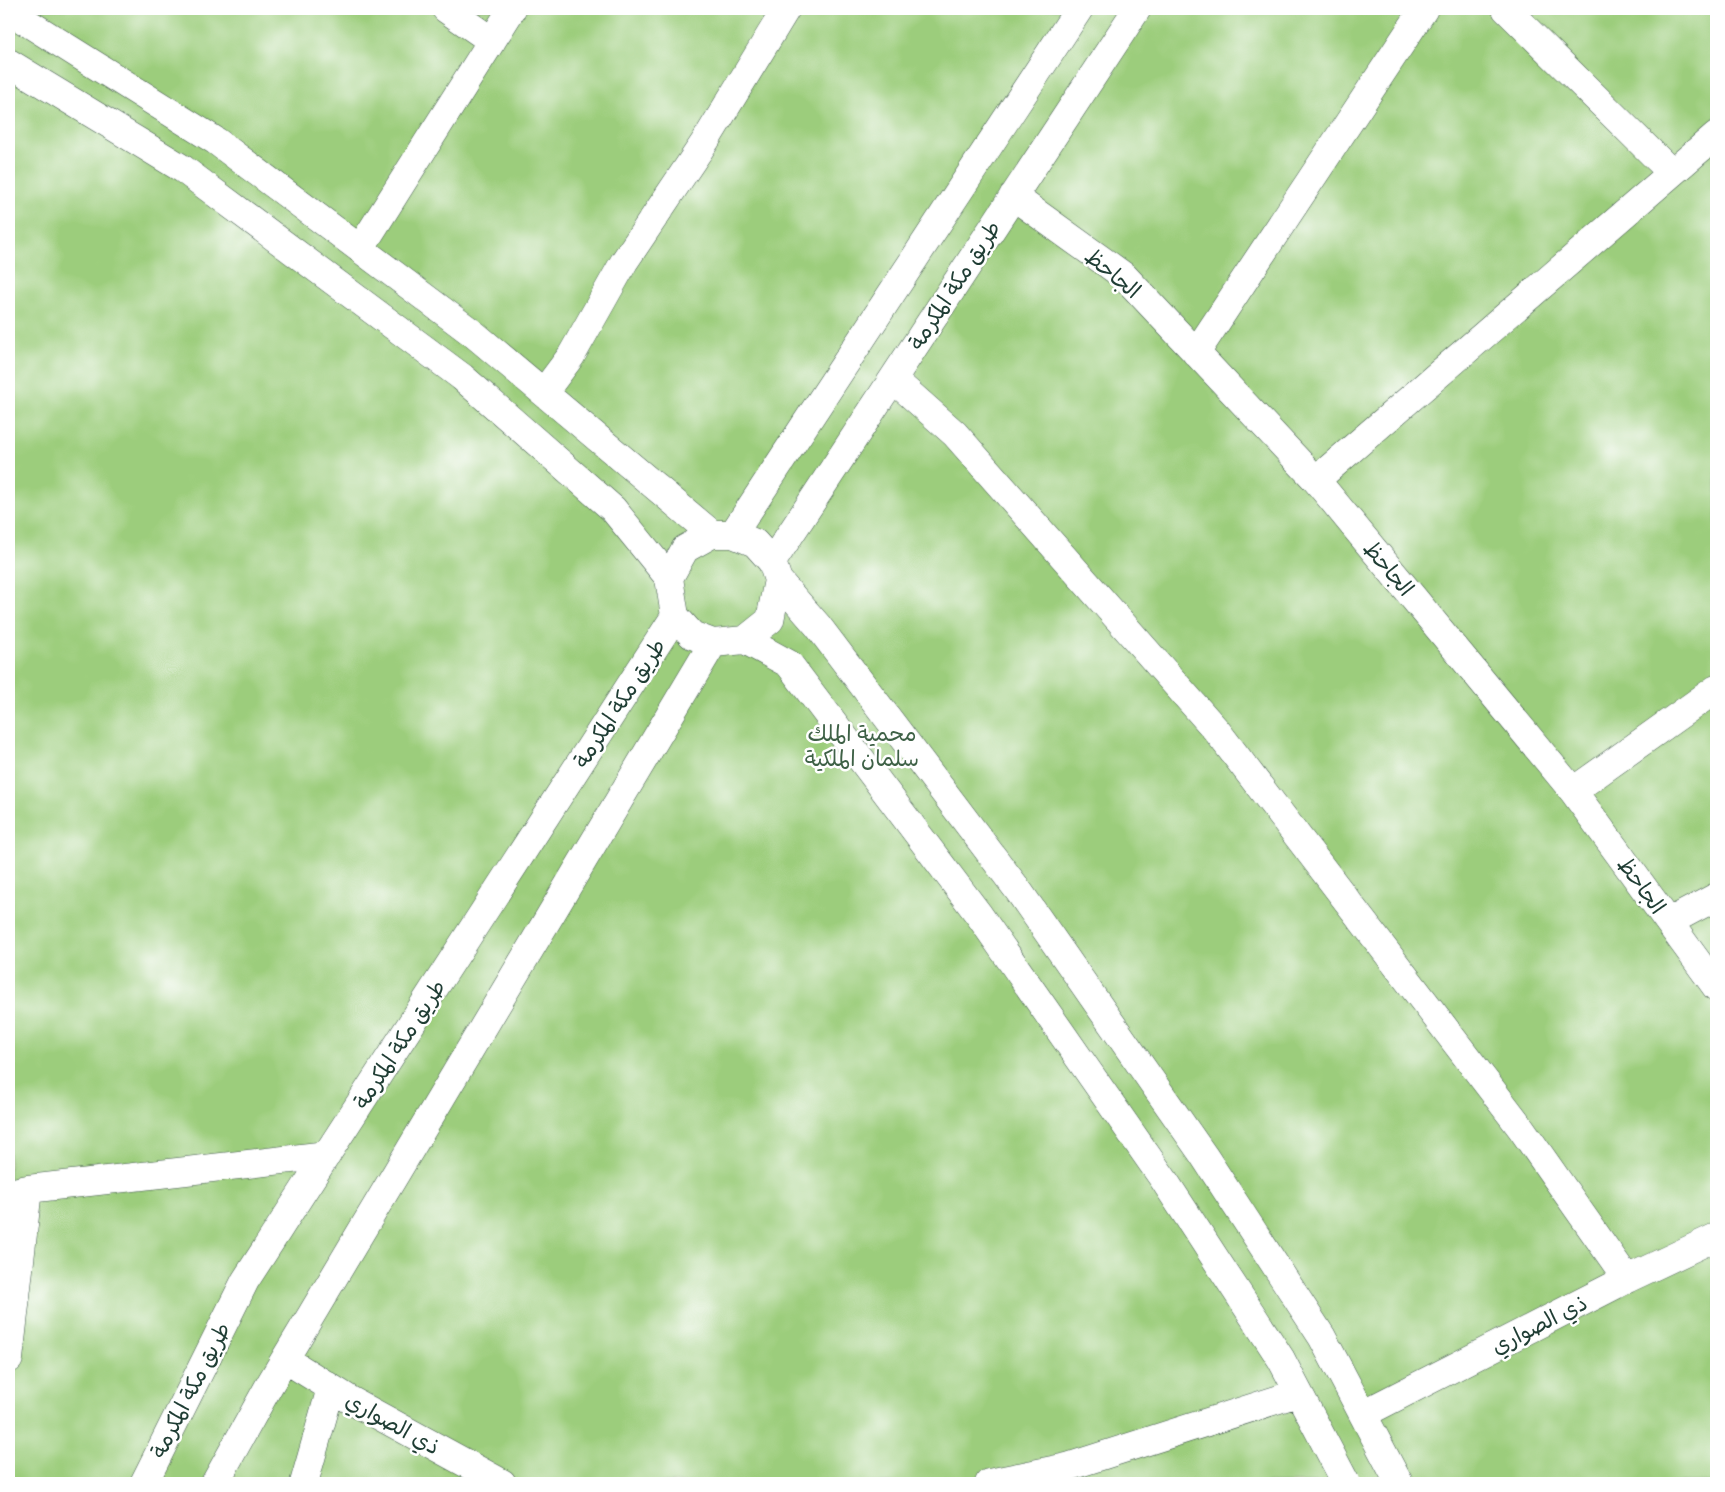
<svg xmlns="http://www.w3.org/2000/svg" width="1725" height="1492" viewBox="0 0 1725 1492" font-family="'Indie Flower','Playpen Sans Arabic',sans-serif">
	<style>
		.green { fill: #9ccd7c; stroke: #5e8558 }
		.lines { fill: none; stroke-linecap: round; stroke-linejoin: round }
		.minor-casing { stroke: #3e5549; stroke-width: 29 }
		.minor { stroke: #fff; stroke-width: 28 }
		.labels { text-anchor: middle; stroke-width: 5; stroke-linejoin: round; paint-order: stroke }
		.street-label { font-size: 22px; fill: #1f3d34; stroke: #fff }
		.park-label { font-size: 22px; fill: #3e6146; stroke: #fff }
	</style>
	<rect width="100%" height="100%" fill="#fff"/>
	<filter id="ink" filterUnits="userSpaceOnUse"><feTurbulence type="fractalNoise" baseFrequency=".02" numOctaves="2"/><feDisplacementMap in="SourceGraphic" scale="10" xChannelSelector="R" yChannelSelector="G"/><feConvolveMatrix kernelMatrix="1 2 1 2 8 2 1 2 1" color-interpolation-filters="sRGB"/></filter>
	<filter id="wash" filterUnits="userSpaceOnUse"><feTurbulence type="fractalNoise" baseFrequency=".0096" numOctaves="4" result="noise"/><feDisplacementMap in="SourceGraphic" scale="20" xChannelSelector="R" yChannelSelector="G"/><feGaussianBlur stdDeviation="1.12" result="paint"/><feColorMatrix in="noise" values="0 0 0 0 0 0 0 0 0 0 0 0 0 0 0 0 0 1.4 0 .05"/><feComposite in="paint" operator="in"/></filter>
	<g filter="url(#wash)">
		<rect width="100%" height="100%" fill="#eedebd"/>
		<path class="green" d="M 9,9 L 1716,9 L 1716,1483 L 9,1483 Z"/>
	</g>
	<g filter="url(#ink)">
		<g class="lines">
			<g class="minor-casing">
				<path id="minor" d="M 446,9 L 492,41
					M 1506,9 L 1672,173
					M 9,11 L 216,141 L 475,335 L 712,534
					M 9,63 L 183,169 L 462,377 L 613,509 L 669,578 L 675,616 L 692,635 L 713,643 L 745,640 L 770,620 L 778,580 L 772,562 L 755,543 L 733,534 L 712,534 L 685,549 L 669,578
					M 1013,196 L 1124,276 L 1316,480 L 1573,791 L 1716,987
					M 360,249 L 512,9
					M 1196,353 L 1424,9
					M 893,379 L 955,434 L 1217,731 L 1521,1128 L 1627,1279
					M 544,392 L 571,356 L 624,262 L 706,140 L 786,9
					M 1316,480 L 1716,135
					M 733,534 L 1079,9
					M 772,562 L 1137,9
					M 778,580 L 818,626 L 1018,890 L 1204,1156 L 1322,1337 L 1399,1483
					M 745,640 L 789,664 L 979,915 L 1164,1180 L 1281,1359 L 1346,1483
					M 1573,791 L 1716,689
					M 1669,922 L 1716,897
					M 9,1193 L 28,1189 L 327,1155
					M 9,1359 L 28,1189
					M 285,1359 L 352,1401 L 502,1483
					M 1363,1414 L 1627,1279 L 1716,1237
					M 144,1483 L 245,1281 L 675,616
					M 215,1483 L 270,1384 L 713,643
					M 304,1483 L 331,1388
					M 989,1483 L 1067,1467 L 1298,1393"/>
			</g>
			<use href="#minor" class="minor"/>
		</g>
	</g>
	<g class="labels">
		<g class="street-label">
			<text transform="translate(1113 273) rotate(40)" y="8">الجاحظ</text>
			<text transform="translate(954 285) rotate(-57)" y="8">طريق مكة المكرمة</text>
			<text transform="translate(1389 568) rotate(50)" y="8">الجاحظ</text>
			<text transform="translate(619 703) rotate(-57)" y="8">طريق مكة المكرمة</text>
			<text transform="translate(1642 885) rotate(54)" y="8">الجاحظ</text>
			<text transform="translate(399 1044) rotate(-57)" y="8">طريق مكة المكرمة</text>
			<text transform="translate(1539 1324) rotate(-27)" y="8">ذي الصواري</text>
			<text transform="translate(190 1390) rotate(-63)" y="8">طريق مكة المكرمة</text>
			<text transform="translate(393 1423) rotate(29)" y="8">ذي الصواري</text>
		</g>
		<g class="park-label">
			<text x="862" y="741">محمية الملك<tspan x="862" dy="25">سلمان الملكية</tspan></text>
		</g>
	</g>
	<rect width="1725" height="1492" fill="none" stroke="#fff" stroke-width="30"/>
</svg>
